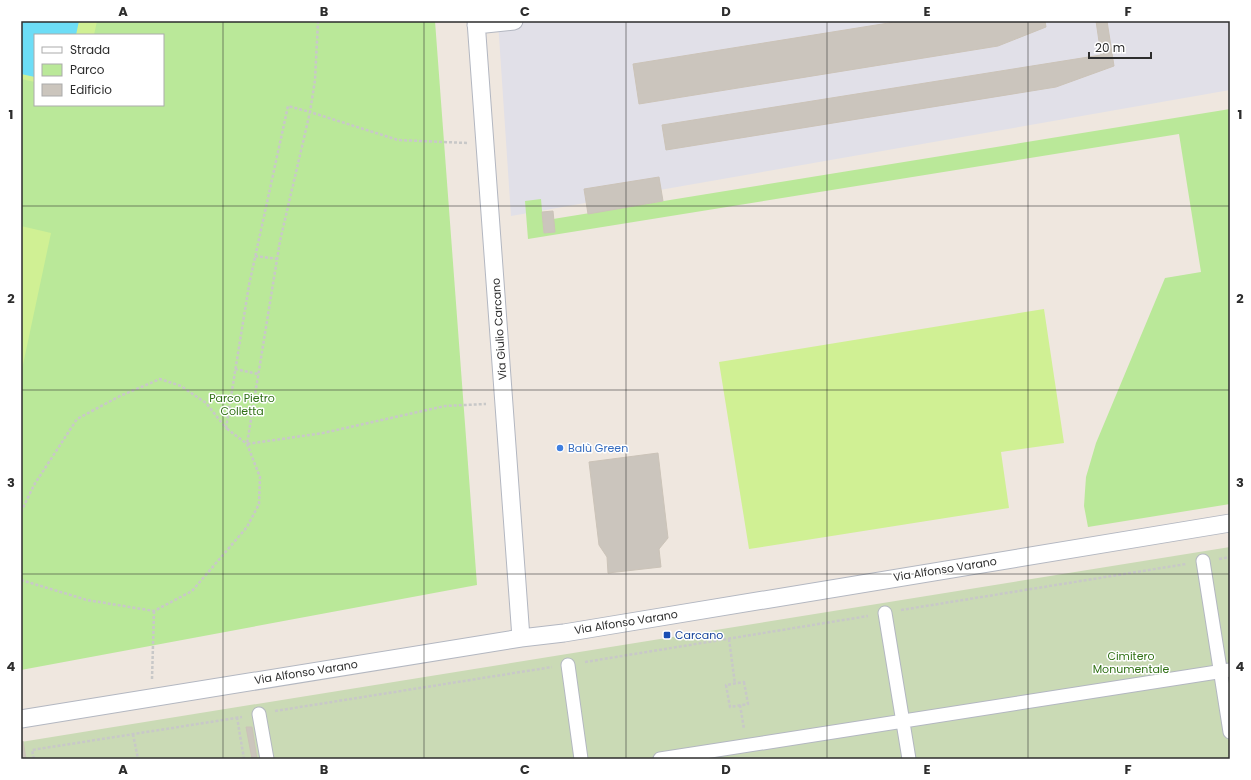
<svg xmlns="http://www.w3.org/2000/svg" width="1251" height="780" viewBox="0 0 1251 780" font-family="Poppins,sans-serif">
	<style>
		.industrial { fill: #e1e0e8 }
		.green { fill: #bae899; fill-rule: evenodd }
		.cemetery { fill: #cadab5 }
		.pitch { fill: #d0f094 }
		.water { fill: #6dddf6 }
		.building { fill: #cbc5bd; stroke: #cbc3b8 }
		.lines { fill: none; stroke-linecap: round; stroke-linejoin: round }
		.pedestrian-casing { stroke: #b3b7c1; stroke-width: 15 }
		.minor-casing { stroke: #b3b7c1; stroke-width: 19 }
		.path { stroke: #c8c8c8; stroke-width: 2.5; stroke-dasharray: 3 2; stroke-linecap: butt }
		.pedestrian { stroke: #fff; stroke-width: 13 }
		.minor { stroke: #fff; stroke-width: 17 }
		.grid { fill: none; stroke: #2d2d2d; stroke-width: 1; stroke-opacity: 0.55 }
		.shop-dot { fill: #3f7fe0; stroke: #fff; stroke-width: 1.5 }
		.transit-dot { fill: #1a4fb4; stroke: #fff; stroke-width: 1.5 }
		.labels { text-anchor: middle; stroke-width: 3; stroke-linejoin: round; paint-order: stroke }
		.street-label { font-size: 11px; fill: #2d2d2d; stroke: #fff }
		.park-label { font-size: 11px; fill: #317116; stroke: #fff }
		.shop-label { font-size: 11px; fill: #366cbe; stroke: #fff; text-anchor: start }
		.transit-label { font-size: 11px; fill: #164399; stroke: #fff; text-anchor: start }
		.neatline { fill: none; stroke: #2d2d2d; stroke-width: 1.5 }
		.grid-label { font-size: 13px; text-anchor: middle; font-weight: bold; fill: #2d2d2d }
	</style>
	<rect width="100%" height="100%" fill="#efe7df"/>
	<path class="industrial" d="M 498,21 L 1230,21 L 1230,90 L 511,216 Z"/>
	<path class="green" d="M 21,21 L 435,21 L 477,585 L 21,670 ZM 35,35 L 163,35 L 163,105 L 35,105 Z
		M 1230,109 L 1230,504 L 1088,527 L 1084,506 L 1085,491 L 1086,477 L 1096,443 L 1165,278 L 1201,272 L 1179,134 L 528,239 L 525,201 L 541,199 L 544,233 L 554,232 L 553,219 Z"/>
	<path class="cemetery" d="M 1230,547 L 1230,759 L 21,759 L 21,742 Z"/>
	<path class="pitch" d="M 21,21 L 97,21 L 94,35 L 35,35 L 35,82 L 21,79 Z
		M 21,226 L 51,233 L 21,374 Z
		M 1044,309 L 1064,443 L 1001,452 L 1009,508 L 749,549 L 719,362 Z"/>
	<path class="water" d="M 21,21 L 79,21 L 76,35 L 35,35 L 35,77 L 21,74 Z"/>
	<path class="building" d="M 901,21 L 1045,21 L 1046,27 L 998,46 L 639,104 L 633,64 Z
		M 1096,21 L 1107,21 L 1114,66 L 1056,87 L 666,150 L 662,125 L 1101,55 Z
		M 659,177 L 663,201 L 588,214 L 584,189 Z
		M 553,211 L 555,232 L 544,233 L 542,212 Z
		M 658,453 L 668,538 L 659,549 L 661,567 L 608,573 L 607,557 L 599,545 L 589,462 Z
		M 246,727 L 252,727 L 257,759 L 252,759 Z
		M 23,741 L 26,759 L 21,759 L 21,742 Z"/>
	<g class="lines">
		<g class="pedestrian-casing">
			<path id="pedestrian" d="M 1203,561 L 1230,732
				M 885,613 L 909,759
				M 568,665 L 581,759
				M 259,714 L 267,759
				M 660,759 L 1230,670"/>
		</g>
		<g class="minor-casing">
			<path id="minor" d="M 476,21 L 521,638
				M 476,25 L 514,21
				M 21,719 L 521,638 L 564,633 L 1230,523"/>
		</g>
		<path class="path" d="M 467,143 L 398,140 L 310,112 L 280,241 L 247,444 L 323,433 L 445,406 L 486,404
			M 255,256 L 278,259
			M 235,369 L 258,374
			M 21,512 L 34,485 L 77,419 L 120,396 L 160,379 L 181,386 L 206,403 L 226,428 L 249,285 L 288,106 L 310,112 L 315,80 L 318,21
			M 1219,559 L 1230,557
			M 21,580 L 87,600 L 154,611 L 192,591 L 247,527 L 259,504 L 260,477 L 247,444 L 226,428
			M 901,610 L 1186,564
			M 729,639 L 735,684
			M 585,662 L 868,616
			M 152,679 L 154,611
			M 744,682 L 748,704 L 730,707 L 726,685 Z
			M 740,705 L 744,729
			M 275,711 L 552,667
			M 237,717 L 244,759
			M 133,734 L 138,759
			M 34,759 L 32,750 L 242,717"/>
		<use href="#pedestrian" class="pedestrian"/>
		<use href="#minor" class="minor"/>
	</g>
	<path class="grid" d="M 223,21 L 223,759M 424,21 L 424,759M 626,21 L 626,759M 827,21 L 827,759M 1028,21 L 1028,759M 21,206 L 1230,206M 21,390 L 1230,390M 21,574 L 1230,574"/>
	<circle class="shop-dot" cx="560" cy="448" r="4"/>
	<rect class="transit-dot" x="663" y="631" width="8" height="8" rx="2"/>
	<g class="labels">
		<g class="street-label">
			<text transform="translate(499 329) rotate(-94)" y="4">Via Giulio Carcano</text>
			<text transform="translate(945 569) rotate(-9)" y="4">Via Alfonso Varano</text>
			<text transform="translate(626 622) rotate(-9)" y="4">Via Alfonso Varano</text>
			<text transform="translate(306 672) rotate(-9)" y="4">Via Alfonso Varano</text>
		</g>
		<g class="park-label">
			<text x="242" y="402">Parco Pietro<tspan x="242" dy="13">Colletta</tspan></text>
			<text x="1131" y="660">Cimitero<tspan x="1131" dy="13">Monumentale</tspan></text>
		</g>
		<g class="shop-label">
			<text x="568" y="452">Balù Green</text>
		</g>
		<g class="transit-label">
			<text x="675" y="639">Carcano</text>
		</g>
	</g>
	<rect width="1251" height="780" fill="none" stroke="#ffffff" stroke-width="44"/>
	<rect x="34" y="34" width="130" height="72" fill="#ffffff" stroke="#ababab"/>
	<rect x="42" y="47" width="20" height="6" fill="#ffffff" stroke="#ababab"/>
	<text x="70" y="54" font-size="12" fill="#2d2d2d">Strada</text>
	<rect x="42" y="64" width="20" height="12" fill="#bae899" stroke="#ababab"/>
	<text x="70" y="74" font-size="12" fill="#2d2d2d">Parco</text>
	<rect x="42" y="84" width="20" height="12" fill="#cbc5bd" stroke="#ababab"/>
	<text x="70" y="94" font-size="12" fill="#2d2d2d">Edificio</text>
	<path d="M1089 52v6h62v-6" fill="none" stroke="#2d2d2d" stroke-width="2"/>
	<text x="1095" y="52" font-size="12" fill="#2d2d2d" stroke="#ffffff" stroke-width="3" paint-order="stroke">20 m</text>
	<rect x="22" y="22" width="1207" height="736" class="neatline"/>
	<g class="grid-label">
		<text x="123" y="16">A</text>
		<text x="324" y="16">B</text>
		<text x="525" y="16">C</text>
		<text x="726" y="16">D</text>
		<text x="927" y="16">E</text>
		<text x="1128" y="16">F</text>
		<text x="11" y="119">1</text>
		<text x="1240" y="119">1</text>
		<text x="11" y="303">2</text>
		<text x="1240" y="303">2</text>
		<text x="11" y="487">3</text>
		<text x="1240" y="487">3</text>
		<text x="11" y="671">4</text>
		<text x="1240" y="671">4</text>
		<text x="123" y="774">A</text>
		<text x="324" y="774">B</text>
		<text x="525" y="774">C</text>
		<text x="726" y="774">D</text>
		<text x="927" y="774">E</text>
		<text x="1128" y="774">F</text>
	</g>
</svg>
